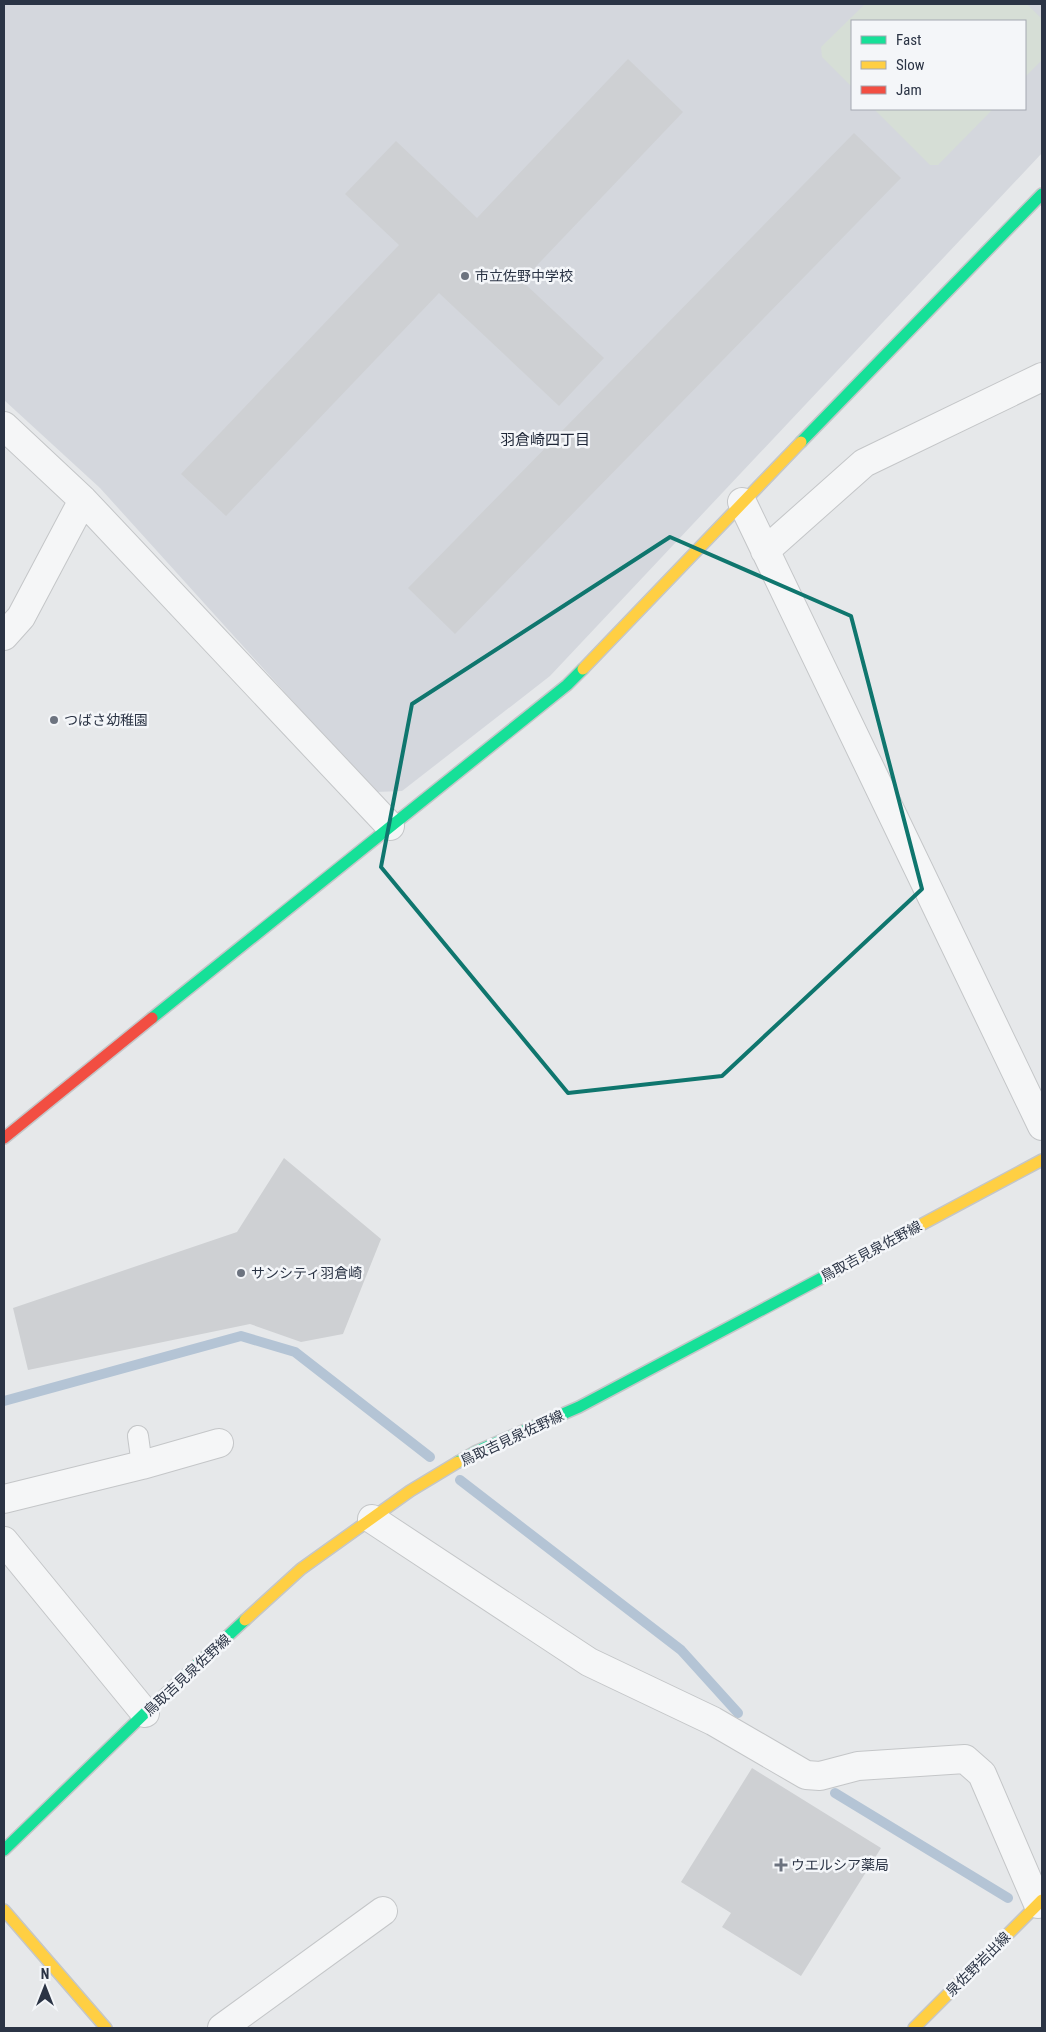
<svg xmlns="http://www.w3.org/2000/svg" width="1046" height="2032" viewBox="0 0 1046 2032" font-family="'Roboto Condensed','Noto Sans JP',sans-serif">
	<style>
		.built { fill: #d4d7dd; fill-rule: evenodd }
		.green { fill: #d6ded6 }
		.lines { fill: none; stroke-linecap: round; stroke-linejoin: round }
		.stream { stroke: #b4c4d5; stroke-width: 10 }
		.building { fill: #ced0d3 }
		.lane-casing { stroke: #c4c6c8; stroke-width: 22 }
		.street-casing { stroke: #c4c6c8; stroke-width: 30 }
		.fast-casing { stroke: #c4c6c8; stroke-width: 14 }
		.slow-casing { stroke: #c4c6c8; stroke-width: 14 }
		.jam-casing { stroke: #c4c6c8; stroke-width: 14 }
		.lane { stroke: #f5f6f7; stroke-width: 20 }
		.street { stroke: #f5f6f7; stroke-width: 28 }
		.fast { stroke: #16e098; stroke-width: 11 }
		.slow { stroke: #ffcf43; stroke-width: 11 }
		.jam { stroke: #f24e42; stroke-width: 11 }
		.marked { fill: none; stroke: #0f766e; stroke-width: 4; stroke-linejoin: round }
		.poi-dot { fill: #6c737f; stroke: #f4f6f9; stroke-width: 2 }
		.labels { text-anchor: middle; stroke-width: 5; stroke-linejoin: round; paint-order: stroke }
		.poi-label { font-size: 14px; fill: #2b3445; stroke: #f4f6f9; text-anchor: start }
		.street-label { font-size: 14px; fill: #2b3445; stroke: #f4f6f9 }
		.neighbourhood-label { font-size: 15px; fill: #1d2536; stroke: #f4f6f9 }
	</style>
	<rect width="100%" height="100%" fill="#e6e8ea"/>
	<path class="built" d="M 4,4 L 1042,4 L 1042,153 L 550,676 L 402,791 L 375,792 L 100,488 L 4,400 ZM 852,21 L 1025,21 L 1025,109 L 852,109 Z"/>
	<path class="green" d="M 865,4 L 1027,4 L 1042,19 L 1042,60 L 1025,77 L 1025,21 L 852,21 L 852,87 L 822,57 L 821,47 Z
		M 874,109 L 993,109 L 938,165 L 930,165 Z"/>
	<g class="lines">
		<path class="stream" d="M 4,1401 L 241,1336 L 295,1352 L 430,1457
			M 460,1480 L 681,1650 L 738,1713
			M 835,1793 L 1008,1898"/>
	</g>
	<path class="building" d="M 628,59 L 683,112 L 522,281 L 604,358 L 559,406 L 439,293 L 226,516 L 181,474 L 399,245 L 345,194 L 396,141 L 477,218 Z
		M 854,133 L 901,178 L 455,634 L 408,588 Z
		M 284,1158 L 381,1239 L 343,1334 L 301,1342 L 250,1324 L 28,1370 L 13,1308 L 237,1232 Z
		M 752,1768 L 881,1848 L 801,1976 L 722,1927 L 731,1913 L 681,1882 Z"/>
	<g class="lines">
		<g class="lane-casing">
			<path id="lane" d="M 138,1436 L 142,1465"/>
		</g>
		<g class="street-casing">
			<path id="street" d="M 4,426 L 83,500 L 390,826
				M 742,502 L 1042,1126
				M 765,551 L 864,463 L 1042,377
				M 4,636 L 21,617 L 83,500
				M 4,1499 L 142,1465 L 219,1443
				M 372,1519 L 589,1662 L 713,1721 L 806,1775 L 820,1776 L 858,1766 L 965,1759 L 982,1774 L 1038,1904
				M 4,1541 L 145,1713
				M 222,2028 L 383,1911"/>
		</g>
		<g class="fast-casing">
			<path id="fast" d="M 801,442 L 1042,194
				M 152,1018 L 567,685 L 583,669
				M 458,1462 L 475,1452 L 579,1407 L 846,1265
				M 4,1850 L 145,1713 L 245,1620"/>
		</g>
		<g class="slow-casing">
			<path id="slow" d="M 583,669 L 801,442
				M 846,1265 L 1042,1160
				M 245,1620 L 301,1569 L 410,1491 L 458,1462
				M 4,1910 L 106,2028
				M 914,2028 L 1042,1900"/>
		</g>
		<g class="jam-casing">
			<path id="jam" d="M 4,1138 L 152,1018"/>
		</g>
		<use href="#lane" class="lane"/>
		<use href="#street" class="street"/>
		<use href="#fast" class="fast"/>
		<use href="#slow" class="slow"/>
		<use href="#jam" class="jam"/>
	</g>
	<path class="marked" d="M 670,537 L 851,616 L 922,889 L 722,1076 L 568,1093 L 381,867 L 412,704 Z"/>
	<g class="poi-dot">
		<circle cx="465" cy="276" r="5"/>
		<circle cx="54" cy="720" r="5"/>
		<circle cx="241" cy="1273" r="5"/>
		<path d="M778.5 1857.5h5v5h5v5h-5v5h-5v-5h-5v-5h5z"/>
	</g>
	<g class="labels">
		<g class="poi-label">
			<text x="475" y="281">市立佐野中学校</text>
			<text x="64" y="725">つばさ幼稚園</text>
			<text x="251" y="1278">サンシティ羽倉崎</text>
			<text x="791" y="1870">ウエルシア薬局</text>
		</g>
		<g class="street-label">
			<text transform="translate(871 1251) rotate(-28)" y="5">鳥取吉見泉佐野線</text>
			<text transform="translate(512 1438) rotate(-25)" y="5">鳥取吉見泉佐野線</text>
			<text transform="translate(187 1675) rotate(-43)" y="5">鳥取吉見泉佐野線</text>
			<text transform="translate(978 1964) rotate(-45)" y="5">泉佐野岩出線</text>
		</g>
		<g class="neighbourhood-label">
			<text x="545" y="445">羽倉崎四丁目</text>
		</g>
	</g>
	<rect width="1046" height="2032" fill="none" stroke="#2b3445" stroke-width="10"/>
	<rect x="851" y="20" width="175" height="90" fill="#f4f6f9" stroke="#a4a8b1"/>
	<rect x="861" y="36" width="25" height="8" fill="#16e098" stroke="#a4a8b1"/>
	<text x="896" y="45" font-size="15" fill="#2b3445">Fast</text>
	<rect x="861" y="61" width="25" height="8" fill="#ffcf43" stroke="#a4a8b1"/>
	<text x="896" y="70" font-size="15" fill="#2b3445">Slow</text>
	<rect x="861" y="86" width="25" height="8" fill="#f24e42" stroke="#a4a8b1"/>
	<text x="896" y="95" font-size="15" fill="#2b3445">Jam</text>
	<g transform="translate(45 1987)" stroke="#f4f6f9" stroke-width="4" paint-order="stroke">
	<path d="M0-4L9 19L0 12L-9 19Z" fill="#2b3445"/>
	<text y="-8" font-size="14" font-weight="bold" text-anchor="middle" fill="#2b3445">N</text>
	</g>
</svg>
